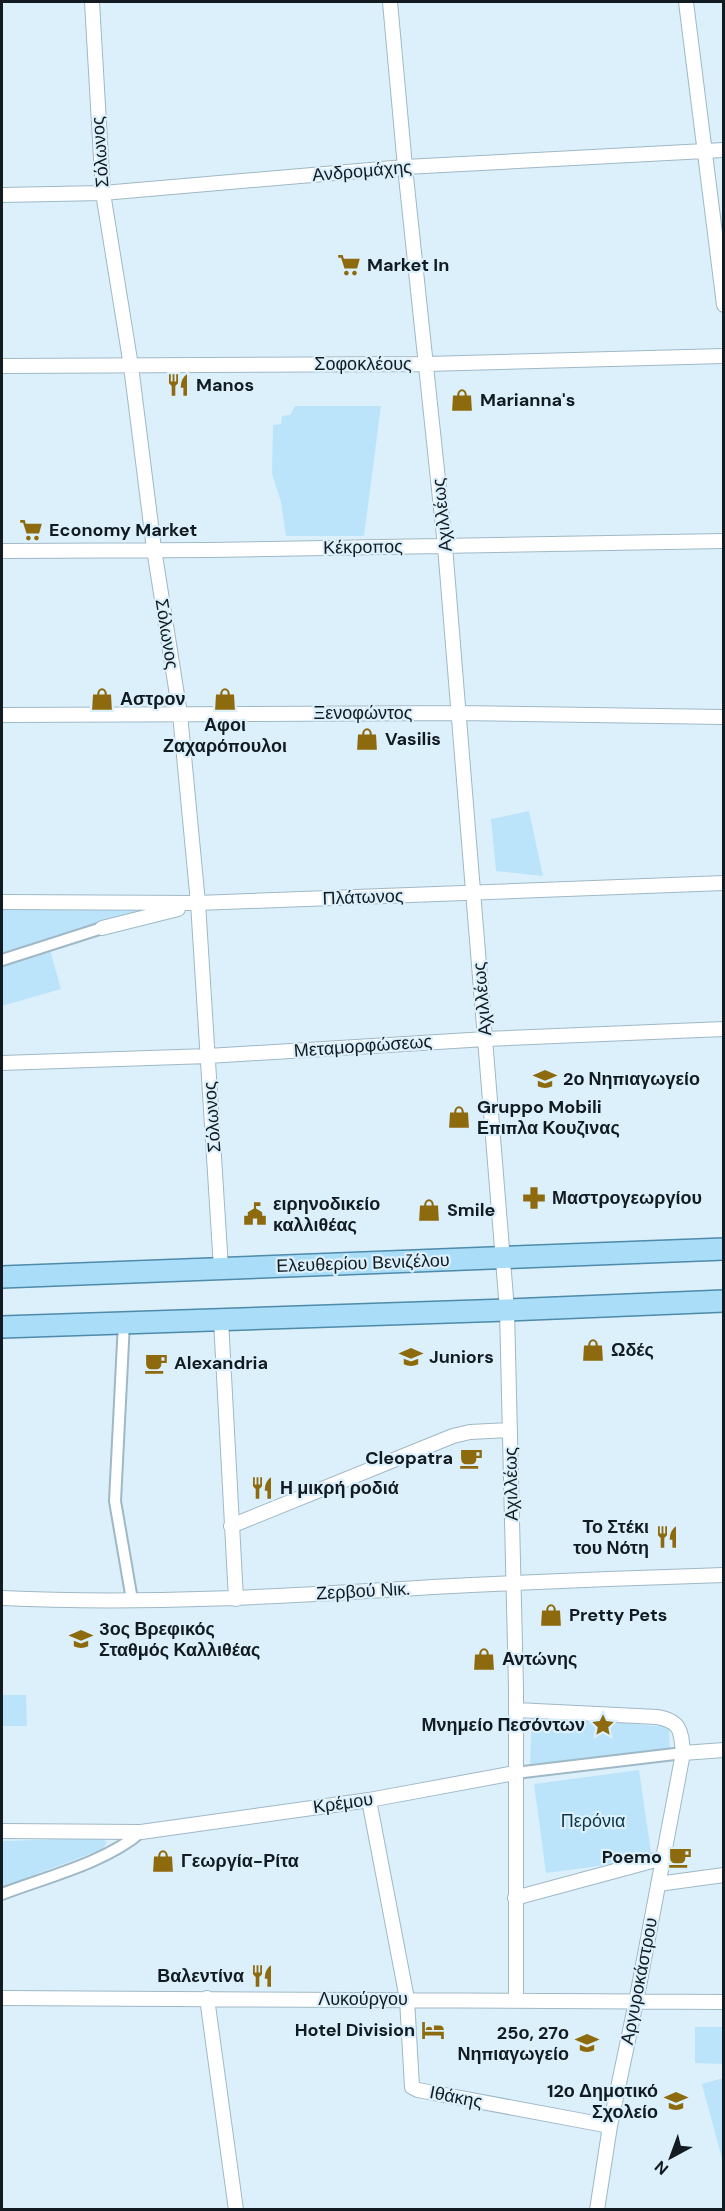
<svg xmlns="http://www.w3.org/2000/svg" width="725" height="2211" viewBox="0 0 725 2211" font-family="'DM Sans',sans-serif">
	<style>
		.green { fill: #bbe4fb }
		.lines { fill: none; stroke-linecap: round; stroke-linejoin: round }
		.pedestrian-casing { stroke: #9fb8c6; stroke-width: 14 }
		.minor-casing { stroke: #9fb8c6; stroke-width: 16 }
		.primary-casing { stroke: #4e8aaa; stroke-width: 24 }
		.pedestrian { stroke: #fff; stroke-width: 10 }
		.minor { stroke: #fff; stroke-width: 14 }
		.primary { stroke: #a9ddf8; stroke-width: 21 }
		.labels { text-anchor: middle; stroke-width: 4.5; stroke-linejoin: round; paint-order: stroke }
		.street-label { font-size: 18px; fill: #121b21; stroke: #dcf0fc }
		.poi-label { font-size: 18px; font-weight: bold; fill: #121b21; stroke: #dcf0fc; text-anchor: start }
		.park-label { font-size: 18px; fill: #0b364b; stroke: #dcf0fc }
	</style>
	<rect width="100%" height="100%" fill="#dcf0fc"/>
	<path class="green" d="M 295,406 L 381,406 L 364,536 L 286,536 L 281,502 L 272,474 L 273,425 L 281,424 L 282,416 L 290,415 Z
		M 529,811 L 543,876 L 496,871 L 491,819 Z
		M 162,907 L 2,953 L 2,910 Z
		M 50,950 L 61,989 L 2,1006 L 2,964 Z
		M 2,1695 L 26,1695 L 27,1726 L 2,1726 Z
		M 532,1715 L 669,1727 L 670,1752 L 530,1764 Z
		M 639,1770 L 652,1859 L 546,1873 L 534,1784 Z
		M 100,1838 L 107,1842 L 103,1849 L 2,1887 L 2,1841 Z
		M 695,2027 L 723,2027 L 723,2064 L 695,2063 Z
		M 723,2078 L 724,2078 L 723,2163 L 702,2084 Z"/>
	<g class="lines">
		<g class="pedestrian-casing">
			<path id="pedestrian" d="M 2,960 L 102,928
				M 124,1322 L 115,1501 L 132,1600
				M 515,1773 L 683,1753
				M 2,1894 C 46,1877 105,1863 141,1832"/>
		</g>
		<g class="minor-casing">
			<path id="minor" d="M 92,2 L 103,193 L 131,366 L 154,549 L 180,714 L 198,903 L 221,1268
				M 390,2 L 405,167 L 445,546 L 507,1310 L 516,1688 L 516,2000
				M 686,2 L 724,305
				M 2,195 L 103,193 L 405,167 L 724,150
				M 2,366 L 426,364 L 724,356
				M 2,551 L 210,550 L 724,541
				M 2,715 L 459,713 L 724,717
				M 2,902 L 198,903 L 724,883
				M 102,928 L 178,909
				M 2,1063 L 208,1056 L 486,1039 L 724,1029
				M 221,1320 L 236,1599
				M 231,1526 L 453,1436 L 470,1432 L 509,1430
				M 2,1598 C 145,1605 289,1596 433,1587 C 530,1582 627,1578 724,1575
				M 516,1710 L 657,1717 C 681,1721 681,1731 683,1753 L 636,2002 L 610,2126 L 597,2210
				M 683,1753 L 724,1750
				M 369,1800 L 407,1999 L 412,2087 L 418,2090 L 610,2126
				M 2,1831 L 141,1832 L 369,1800 L 515,1773
				M 658,1884 L 724,1875
				M 515,1898 L 663,1858
				M 2,1998 L 724,2002
				M 207,1998 L 236,2210"/>
		</g>
		<g class="primary-casing">
			<path id="primary" d="M 2,1277 L 724,1249
				M 2,1327 L 507,1310 L 724,1301"/>
		</g>
		<use href="#pedestrian" class="pedestrian"/>
		<use href="#minor" class="minor"/>
		<use href="#primary" class="primary"/>
	</g>
	<defs>
		<g id="supermarket-bare" transform="scale(1.8)"><path d="M-6-5.5h2.5l.6 2H6L4.5 2H-2.5L-4.4-4H-6ZM-1.5 3.2a1.3 1.3 0 1 0 .1 0ZM3 3.2a1.3 1.3 0 1 0 .1 0Z" fill="#8e6a0e" stroke="#dcf0fc" stroke-width="2.5" paint-order="stroke"/></g>
		<g id="restaurant-bare" transform="scale(1.8)"><path d="M-5-6h1v4h1v-4h1v4h1v-4h1v5L-1.5 .5V6h-2V.5L-5-1ZM5-6V6H3V1.5H1.5Q1.5-4 5-6Z" fill="#8e6a0e" stroke="#dcf0fc" stroke-width="2.5" paint-order="stroke"/></g>
		<g id="shop-bare" transform="scale(1.8)"><path d="M-5-2.5h2.3a2.7 3.5 0 0 1 5.4 0H5L5.5 6h-11ZM-1.5-2.5h3a1.5 2.3 0 0 0-3 0Z" fill="#8e6a0e" stroke="#dcf0fc" stroke-width="2.5" paint-order="stroke"/></g>
		<g id="school-bare" transform="scale(1.8)"><path d="M0-5L7-2L0 1L-7-2ZM-4 1L0 2.5L4 1V4Q0 6-4 4Z" fill="#8e6a0e" stroke="#dcf0fc" stroke-width="2.5" paint-order="stroke"/></g>
		<g id="pharmacy-bare" transform="scale(1.8)"><path d="M-2-6h4v4h4v4h-4v4h-4v-4h-4v-4h4Z" fill="#8e6a0e" stroke="#dcf0fc" stroke-width="2.5" paint-order="stroke"/></g>
		<g id="civic-bare" transform="scale(1.8)"><path d="M-.6-6.5H3V-4.5H.6V-3L4-1V1h2V6H-6V1h2V-1L-.6-3ZM-1.2 2.5V6h2.4V2.5Z" fill="#8e6a0e" stroke="#dcf0fc" stroke-width="2.5" paint-order="stroke"/></g>
		<g id="cafe-bare" transform="scale(1.8)"><path d="M-5.5-4.5H6V0H3Q3 3.5 0 3.5H-2.5Q-5.5 3.5-5.5 0ZM3-3.2v2h1.7v-2ZM-6 4.5H4V6H-6Z" fill="#8e6a0e" stroke="#dcf0fc" stroke-width="2.5" paint-order="stroke"/></g>
		<g id="sight-bare" transform="scale(1.8)"><path d="M0-6L1.8-2.2L6-1.7L2.9 1.2L3.7 5.4L0 3.3L-3.7 5.4L-2.9 1.2L-6-1.7L-1.8-2.2Z" fill="#8e6a0e" stroke="#dcf0fc" stroke-width="2.5" paint-order="stroke"/></g>
		<g id="hotel-bare" transform="scale(1.8)"><path d="M-6-4.5h1.5V1H6V5H4.5V3h-9V5H-6ZM-4 0a1.8 1.8 0 1 1 3.6 0ZM.5 0V-2.5h3Q6-2.5 6 0Z" fill="#8e6a0e" stroke="#dcf0fc" stroke-width="2.5" paint-order="stroke"/></g>
	</defs>
	<g fill-rule="evenodd">
		<use href="#supermarket-bare" x="349" y="265"/>
		<use href="#restaurant-bare" x="178" y="385"/>
		<use href="#shop-bare" x="462" y="400"/>
		<use href="#supermarket-bare" x="31" y="530"/>
		<use href="#shop-bare" x="102" y="699"/>
		<use href="#shop-bare" x="225" y="699"/>
		<use href="#shop-bare" x="367" y="739"/>
		<use href="#school-bare" x="545" y="1079"/>
		<use href="#shop-bare" x="459" y="1117"/>
		<use href="#pharmacy-bare" x="534" y="1198"/>
		<use href="#shop-bare" x="429" y="1210"/>
		<use href="#civic-bare" x="255" y="1214"/>
		<use href="#shop-bare" x="593" y="1350"/>
		<use href="#school-bare" x="411" y="1357"/>
		<use href="#cafe-bare" x="156" y="1363"/>
		<use href="#cafe-bare" x="471" y="1458"/>
		<use href="#restaurant-bare" x="262" y="1488"/>
		<use href="#restaurant-bare" x="667" y="1537"/>
		<use href="#shop-bare" x="551" y="1615"/>
		<use href="#school-bare" x="81" y="1639"/>
		<use href="#shop-bare" x="484" y="1659"/>
		<use href="#sight-bare" x="603" y="1725"/>
		<use href="#cafe-bare" x="680" y="1857"/>
		<use href="#shop-bare" x="163" y="1861"/>
		<use href="#restaurant-bare" x="262" y="1976"/>
		<use href="#hotel-bare" x="433" y="2030"/>
		<use href="#school-bare" x="587" y="2043"/>
		<use href="#school-bare" x="676" y="2101"/>
	</g>
	<g class="labels">
		<g class="street-label">
			<text transform="translate(100 152) rotate(-94)" y="6">Σόλωνος</text>
			<text transform="translate(362 171) rotate(-5)" y="6">Ανδρομάχης</text>
			<text x="363" y="370">Σοφοκλέους</text>
			<text transform="translate(442 515) rotate(-96)" y="6">Αχιλλέως</text>
			<text transform="translate(363 547) rotate(-1)" y="6">Κέκροπος</text>
			<text transform="translate(167 634) rotate(81)" y="6">Σόλωνος</text>
			<text x="363" y="719">Ξενοφώντος</text>
			<text transform="translate(363 897) rotate(-2)" y="6">Πλάτωνος</text>
			<text transform="translate(482 999) rotate(-95)" y="6">Αχιλλέως</text>
			<text transform="translate(363 1046) rotate(-4)" y="6">Μεταμορφώσεως</text>
			<text transform="translate(212 1117) rotate(-94)" y="6">Σόλωνος</text>
			<text transform="translate(363 1263) rotate(-2)" y="6">Ελευθερίου Βενιζέλου</text>
			<text transform="translate(511 1484) rotate(-91)" y="6">Αχιλλέως</text>
			<text transform="translate(363 1591) rotate(-3)" y="6">Ζερβού Νικ.</text>
			<text transform="translate(343 1803) rotate(-8)" y="6">Κρέμου</text>
			<text transform="translate(639 1981) rotate(-79)" y="6">Αργυροκάστρου</text>
			<text x="363" y="2005">Λυκούργου</text>
			<text transform="translate(456 2097) rotate(11)" y="6">Ιθάκης</text>
		</g>
		<g class="poi-label">
			<text x="367" y="271">Market In</text>
			<text x="196" y="391">Manos</text>
			<text x="480" y="406">Marianna's</text>
			<text x="49" y="536">Economy Market</text>
			<text x="120" y="705">Αστρον</text>
			<text x="225" y="731" text-anchor="middle">Αφοι<tspan x="225" dy="21">Ζαχαρόπουλοι</tspan></text>
			<text x="385" y="745">Vasilis</text>
			<text x="563" y="1085">2ο Νηπιαγωγείο</text>
			<text x="477" y="1113">Gruppo Mobili<tspan x="477" dy="21">Επιπλα Κουζινας</tspan></text>
			<text x="552" y="1204">Μαστρογεωργίου</text>
			<text x="273" y="1210">ειρηνοδικείο<tspan x="273" dy="21">καλλιθέας</tspan></text>
			<text x="447" y="1216">Smile</text>
			<text x="611" y="1356">Ωδές</text>
			<text x="429" y="1363">Juniors</text>
			<text x="174" y="1369">Alexandria</text>
			<text x="453" y="1464" text-anchor="end">Cleopatra</text>
			<text x="280" y="1494">Η μικρή ροδιά</text>
			<text x="649" y="1533" text-anchor="end">Το Στέκι<tspan x="649" dy="21">του Νότη</tspan></text>
			<text x="569" y="1621">Pretty Pets</text>
			<text x="99" y="1635">3ος Βρεφικός<tspan x="99" dy="21">Σταθμός Καλλιθέας</tspan></text>
			<text x="502" y="1665">Αντώνης</text>
			<text x="585" y="1731" text-anchor="end">Μνημείο Πεσόντων</text>
			<text x="662" y="1863" text-anchor="end">Poemo</text>
			<text x="181" y="1867">Γεωργία-Ρίτα</text>
			<text x="244" y="1982" text-anchor="end">Βαλεντίνα</text>
			<text x="415" y="2036" text-anchor="end">Hotel Division</text>
			<text x="569" y="2039" text-anchor="end">25ο, 27ο<tspan x="569" dy="21">Νηπιαγωγείο</tspan></text>
			<text x="658" y="2097" text-anchor="end">12ο Δημοτικό<tspan x="658" dy="21">Σχολείο</tspan></text>
		</g>
		<g class="park-label">
			<text x="593" y="1827">Περόνια</text>
		</g>
	</g>
	<rect width="725" height="2211" fill="none" stroke="#121b21" stroke-width="6"/>
	<g transform="translate(671 2157) rotate(221)" stroke="#dcf0fc" stroke-width="4.5" paint-order="stroke">
	<path d="M0-4.5L10 22L0 15L-10 22Z" fill="#121b21"/>
	<text y="-9" font-size="16" font-weight="bold" text-anchor="middle" fill="#121b21">N</text>
	</g>
</svg>
